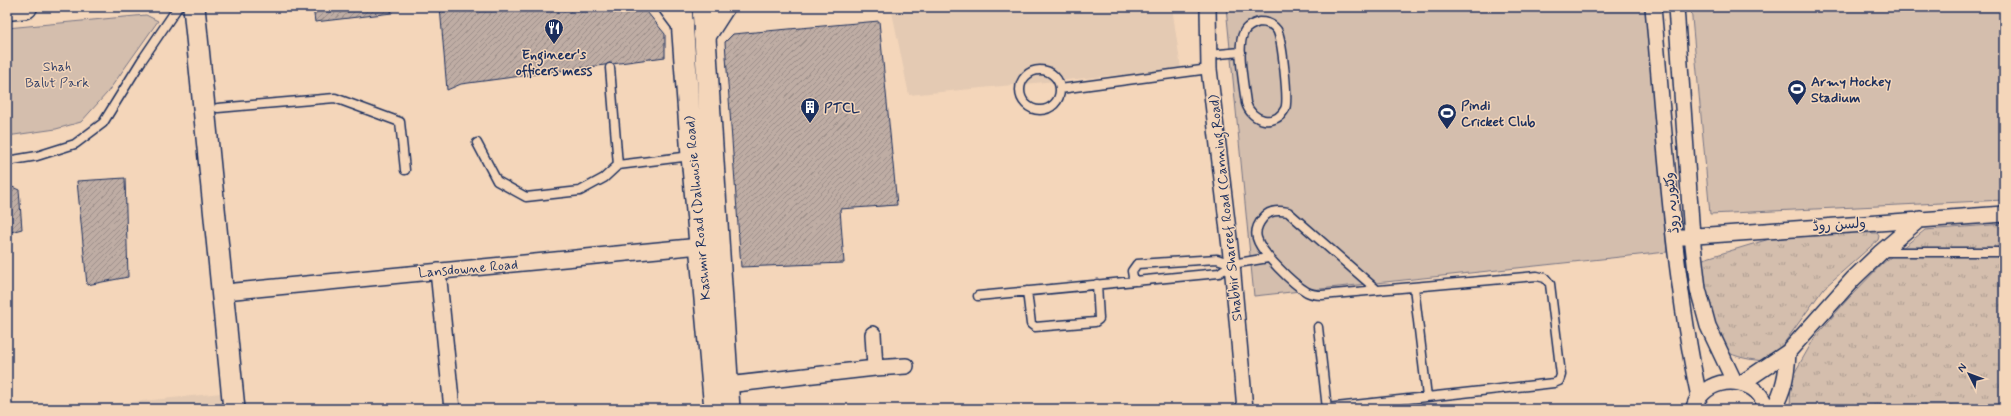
<svg xmlns="http://www.w3.org/2000/svg" width="2011" height="416" viewBox="0 0 2011 416" font-family="Mynerve,'Playpen Sans Arabic',sans-serif">
	<style>
		.built { fill: #e4cab3 }
		.grass { fill: url(#grass-tufts); stroke: #787686 }
		.park { fill: #d4bead; stroke: #787686 }
		.building { fill: url(#building-hatch); stroke: #1b2f5e }
		.lines { fill: none; stroke-linecap: round; stroke-linejoin: round }
		.lane-casing { stroke: #1b2f5e; stroke-width: 11 }
		.street-casing { stroke: #1b2f5e; stroke-width: 18 }
		.secondary-casing { stroke: #1b2f5e; stroke-width: 24 }
		.highway-casing { stroke: #1b2f5e; stroke-width: 25 }
		.lane { stroke: #f4d6ba; stroke-width: 8 }
		.street { stroke: #f4d6ba; stroke-width: 15 }
		.secondary { stroke: #f4d6ba; stroke-width: 21 }
		.highway { stroke: #f4d6ba; stroke-width: 22 }
		.labels { text-anchor: middle; stroke-width: 3; stroke-linejoin: round; paint-order: stroke }
		.poi-label { font-size: 14px; font-weight: bold; fill: #1b2f5e; stroke: #f4d6ba; text-anchor: start }
		.park-label { font-size: 14px; fill: #37446a; stroke: #f4d6ba }
		.street-label { font-size: 14px; fill: #1b2f5e; stroke: #f4d6ba }
	</style>
	<defs>
		<pattern id="grass-tufts" width="24" height="20" patternUnits="userSpaceOnUse"><rect width="24" height="20" fill="#d4bead"/><path d="M3 7l-1-3M5 7V3M7 7l1-3M15 17l-1-3M17 17v-4M19 17l1-3" fill="none" stroke="#ab9b90"/></pattern>
		<pattern id="building-hatch" width="6" height="6" patternUnits="userSpaceOnUse"><rect width="6" height="6" fill="#bfada4"/><path d="M-1 1l2-2M0 6l6-6M5 7l2-2" fill="none" stroke="#9a8d89"/></pattern>
	</defs>
	<rect width="100%" height="100%" fill="#f4d6ba"/>
	<filter id="ink" filterUnits="userSpaceOnUse"><feTurbulence type="fractalNoise" baseFrequency=".025" numOctaves="2"/><feDisplacementMap in="SourceGraphic" scale="8" xChannelSelector="R" yChannelSelector="G"/><feConvolveMatrix kernelMatrix="1 2 1 2 8 2 1 2 1" color-interpolation-filters="sRGB"/></filter>
	<g filter="url(#ink)">
		<path class="built" d="M 891,7 L 1172,7 L 1181,69 L 909,95 Z
			M 231,392 L 232,409 L 64,409 Z"/>
		<path class="grass" d="M 2004,224 L 2004,409 L 1790,409 L 1791,379 L 1815,337 L 1847,300 L 1882,264 L 1925,230 Z
			M 1819,232 L 1877,233 L 1879,236 L 1878,240 L 1824,288 L 1779,350 L 1766,361 C 1752,360 1736,358 1724,350 C 1708,337 1703,281 1700,260 L 1776,237 Z"/>
		<path class="park" d="M 1226,7 L 1645,7 L 1667,252 L 1254,296 Z
			M 1691,7 L 2004,7 L 2004,200 L 1710,214 Z
			M 146,15 L 158,21 L 107,93 L 81,122 L 56,129 L 7,136 L 7,28 Z"/>
		<path class="building" d="M 313,7 L 391,7 L 392,13 L 315,22 Z
			M 440,7 L 643,7 L 665,34 L 665,57 L 461,84 L 447,90 Z
			M 879,21 L 897,205 L 840,209 L 844,263 L 741,267 L 725,42 L 733,34 Z
			M 9,178 L 8,185 L 19,190 L 22,229 L 7,233 L 7,179 Z
			M 125,178 L 128,277 L 87,285 L 77,181 Z"/>
		<g class="lines">
			<g class="lane-casing">
				<path id="lane" d="M 1259,22 C 1266,22 1273,24 1277,30 C 1282,38 1289,101 1285,109 C 1275,128 1251,121 1246,103 C 1244,86 1236,47 1244,32 C 1247,26 1253,24 1259,22 Z
					M 1208,55 L 1241,52
					M 610,68 L 618,165
					M1020 90a20 20 0 1 1 40 0a20 20 0 1 1-40 0Z
					M 1060,89 L 1209,69
					M 218,108 L 335,98 L 400,122 L 405,170
					M 477,143 L 497,181 L 526,197 L 580,191 L 604,178 L 618,165 L 691,156
					M 7,161 L 37,156 L 75,144 L 103,123 L 142,60 L 178,7
					M 1883,252 L 2004,252
					M 1137,281 L 1133,277 L 1132,271 L 1137,264 L 1217,259 L 1232,264 L 1268,258
					M 1414,287 L 1427,397
					M 1027,291 L 1031,324 L 1035,327 L 1095,322 L 1099,319 L 1097,284
					M 978,296 L 1219,273 L 1232,264
					M 1318,327 L 1327,409
					M 1327,408 L 1554,383 L 1559,381 L 1561,375 L 1550,284 L 1545,278 L 1537,276 L 1322,295 C 1317,295 1311,294 1307,292 C 1293,284 1261,253 1257,238 C 1255,231 1258,224 1263,218 C 1269,210 1279,210 1288,212 L 1377,290"/>
			</g>
			<g class="street-casing">
				<path id="street" d="M 1208,7 L 1209,69 L 1232,264 L 1245,409
					M 1653,7 C 1665,137 1672,269 1699,397
					M 1676,7 L 1692,236 L 1698,289 L 1708,326 L 1734,381
					M 1682,237 L 2004,214
					M 438,271 L 452,409
					M 235,291 L 700,246
					M 873,334 L 875,368
					M 1742,383 L 1788,352 L 1853,279 L 1881,252 L 1920,219
					M 727,385 L 875,368 L 906,366
					M 1694,409 C 1694,403 1699,397 1703,393 C 1722,374 1760,380 1766,409
					M 1773,409 C 1784,391 1787,373 1788,352"/>
			</g>
			<g class="secondary-casing">
				<path id="secondary" d="M 194,7 L 234,409
					M 681,7 L 692,156 L 715,409
					M 703,7 L 729,409"/>
			</g>
			<g class="highway-casing">
				<path id="highway" d="M 670,7 L 682,23
					M 7,9 L 26,7
					M 705,35 L 723,7"/>
			</g>
			<use href="#lane" class="lane"/>
			<use href="#street" class="street"/>
			<use href="#secondary" class="secondary"/>
			<use href="#highway" class="highway"/>
		</g>
	</g>
	<defs>
		<g id="restaurant-pin" transform="scale(1)"><path d="M0 17L-7.5 6A9.5 9.5 0 1 1 7.5 6Z" fill="#1b2f5e" stroke="#f4d6ba"/><path d="M-5-6h1v4h1v-4h1v4h1v-4h1v5L-1.5 .5V6h-2V.5L-5-1ZM5-6V6H3V1.5H1.5Q1.5-4 5-6Z" fill="#fff"/></g>
		<g id="stadium-pin" transform="scale(1)"><path d="M0 17L-7.5 6A9.5 9.5 0 1 1 7.5 6Z" fill="#1b2f5e" stroke="#f4d6ba"/><path d="M0-5a6.5 5 0 1 0 0 10a6.5 5 0 1 0 0-10ZM-3.5-1.8h7v3.6h-7Z" fill="#fff"/></g>
		<g id="building-pin" transform="scale(1)"><path d="M0 17L-7.5 6A9.5 9.5 0 1 1 7.5 6Z" fill="#1b2f5e" stroke="#f4d6ba"/><path d="M-4-6H4V6H1V3H-1V6H-4ZM-2.5-4.3h1.7v1.8h-1.7ZM.8-4.3h1.7v1.8H.8ZM-2.5-1h1.7V.8h-1.7ZM.8-1h1.7V.8H.8Z" fill="#fff"/></g>
	</defs>
	<g fill-rule="evenodd">
		<use href="#restaurant-pin" x="554" y="28"/>
		<use href="#stadium-pin" x="1797" y="89"/>
		<use href="#building-pin" x="810" y="107"/>
		<use href="#stadium-pin" x="1447" y="113"/>
	</g>
	<g class="labels">
		<g class="poi-label">
			<text x="554" y="59" text-anchor="middle">Engineer's<tspan x="554" dy="16">officers mess</tspan></text>
			<text x="1811" y="86">Army Hockey<tspan x="1811" dy="16">Stadium</tspan></text>
			<text x="1461" y="110">Pindi<tspan x="1461" dy="16">Cricket Club</tspan></text>
			<text x="824" y="112">PTCL</text>
		</g>
		<g class="park-label">
			<text x="57" y="71">Shah<tspan x="57" dy="16">Balut Park</tspan></text>
		</g>
		<g class="street-label">
			<text transform="translate(1671 203) rotate(-95)" y="5">وکٹوریہ روڈ</text>
			<text transform="translate(697 208) rotate(-95)" y="5">Kashmir Road (Dalhousie Road)</text>
			<text transform="translate(1225 208) rotate(-96)" y="5">Shabbir Shareef Road (Canning Road)</text>
			<text transform="translate(1839 224) rotate(-4)" y="5">ولسن روڈ</text>
			<text transform="translate(468 268) rotate(-5)" y="5">Lansdowne Road</text>
		</g>
	</g>
	<rect width="2011" height="416" fill="none" stroke="#f4d6ba" stroke-width="24"/>
	<rect x="12" y="12" width="1987" height="392" fill="none" stroke="#1b2f5e" stroke-width="1.5" filter="url(#ink)"/>
	<g transform="translate(1969 374) rotate(312)" stroke="#f4d6ba" stroke-width="3" paint-order="stroke">
	<path d="M0-3L7 15L0 10L-7 15Z" fill="#1b2f5e"/>
	<text y="-6" font-size="11" font-weight="bold" text-anchor="middle" fill="#1b2f5e">N</text>
	</g>
</svg>
